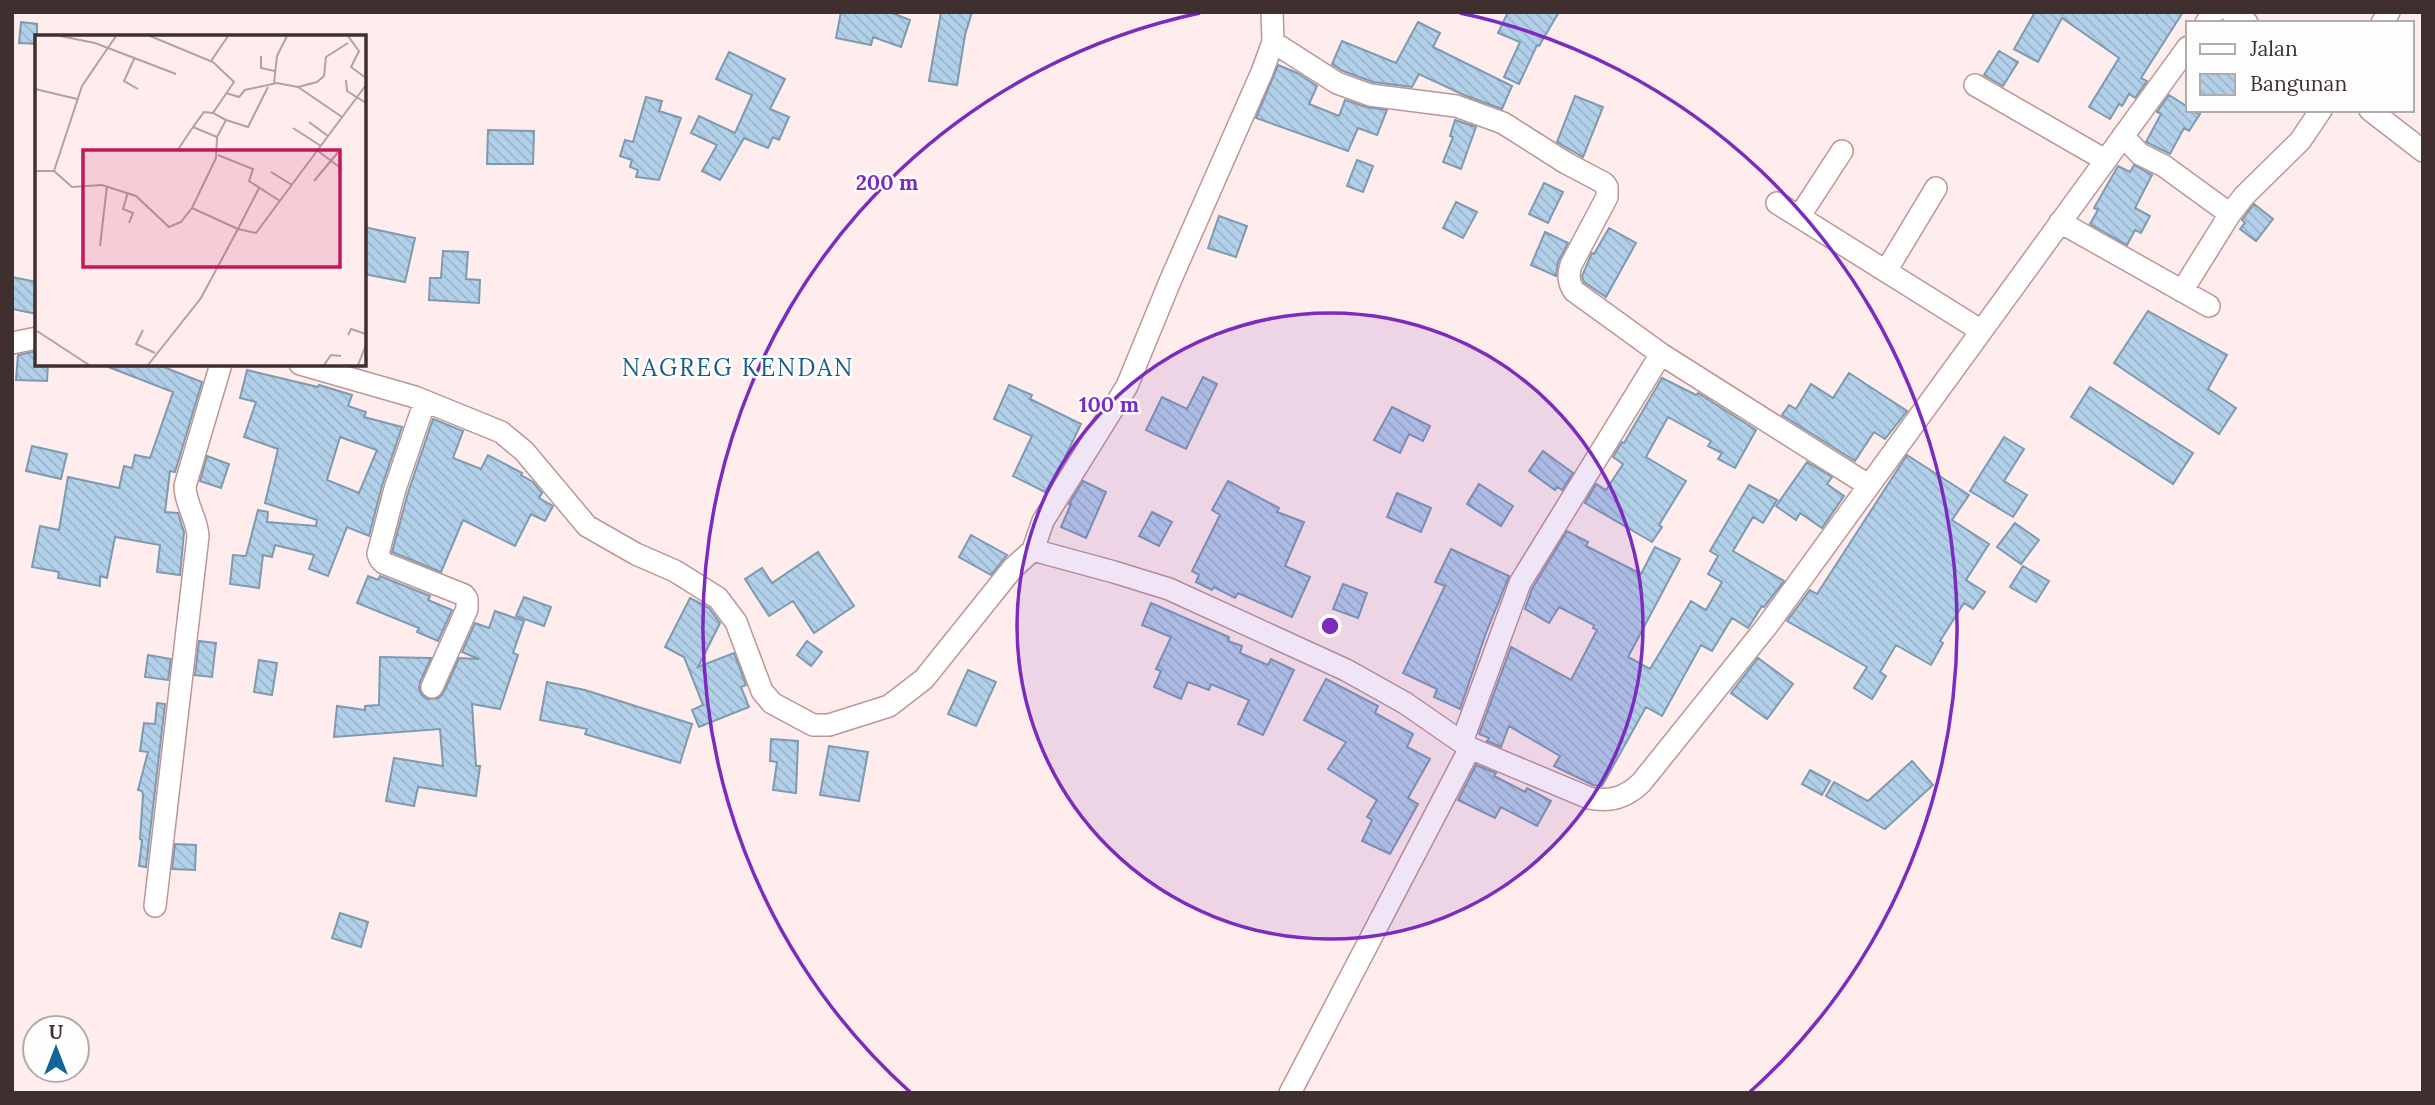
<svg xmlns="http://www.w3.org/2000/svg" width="2435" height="1105" viewBox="0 0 2435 1105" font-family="Lora,serif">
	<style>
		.building { fill: url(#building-back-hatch); stroke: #7d9ab1; stroke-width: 2; fill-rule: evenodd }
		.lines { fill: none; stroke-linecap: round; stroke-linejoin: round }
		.street-casing { stroke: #bd9695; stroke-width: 24 }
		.street { stroke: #fff; stroke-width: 21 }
		.ring { fill: none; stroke: #7b2cbf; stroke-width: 3.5 }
		.labels { text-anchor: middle; stroke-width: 5; stroke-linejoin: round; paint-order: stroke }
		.quarter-label { font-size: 24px; letter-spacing: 2px; fill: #145d8a; stroke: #fefefe }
		.inset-road { fill: none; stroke: #b2a1a0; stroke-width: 2 }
		.view { fill: #c2185b; fill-opacity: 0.15; stroke: #c2185b; stroke-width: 3.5 }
		.inset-edge { fill: none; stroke: #3f2f2f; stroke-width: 3.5 }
		.centre { fill: #7b2cbf; stroke: #fefefe; stroke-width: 3.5 }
		.ring-label { font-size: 21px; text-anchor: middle; font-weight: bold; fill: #7b2cbf; stroke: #fefefe; stroke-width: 5; stroke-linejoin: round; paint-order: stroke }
	</style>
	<defs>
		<pattern id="building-back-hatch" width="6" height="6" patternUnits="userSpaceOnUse" patternTransform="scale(1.75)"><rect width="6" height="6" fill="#b2d0e9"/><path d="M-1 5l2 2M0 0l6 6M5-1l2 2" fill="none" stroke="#9ab3c8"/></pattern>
	</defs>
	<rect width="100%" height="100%" fill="#feedec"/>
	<path class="building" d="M 841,12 L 890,12 L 910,20 L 901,47 L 873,37 L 871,45 L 836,38 Z
		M 941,12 L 972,12 L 965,35 L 957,85 L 929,81 Z
		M 1508,12 L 1559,12 L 1539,46 L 1537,45 L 1519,84 L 1504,77 L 1520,42 L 1498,33 Z
		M 2035,12 L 2183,12 L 2141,78 L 2147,81 L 2135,98 L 2129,94 L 2122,106 L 2119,104 L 2110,119 L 2089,107 L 2119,58 L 2062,18 L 2038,62 L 2014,49 Z
		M 21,22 L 37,24 L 37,44 L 19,43 Z
		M 1418,22 L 1440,33 L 1433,47 L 1512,86 L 1502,109 L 1464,95 L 1419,74 L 1412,87 L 1373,82 L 1343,71 L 1332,64 L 1342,41 L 1396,63 Z
		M 1999,51 L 2018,62 L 2003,86 L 1984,75 Z
		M 729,52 L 785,79 L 770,109 L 789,117 L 779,140 L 773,137 L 768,148 L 744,138 L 720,180 L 702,171 L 717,145 L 691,133 L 699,116 L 735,133 L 752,95 L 716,79 Z
		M 1278,65 L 1297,73 L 1317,86 L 1309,104 L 1339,116 L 1345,100 L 1366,107 L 1387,110 L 1377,135 L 1358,128 L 1348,151 L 1256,118 Z
		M 2169,95 L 2188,107 L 2188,110 L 2200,114 L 2189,131 L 2184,128 L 2170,154 L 2146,142 L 2161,114 L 2157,112 Z
		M 1575,96 L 1603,107 L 1583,157 L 1557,142 Z
		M 646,97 L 662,101 L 659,111 L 681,118 L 659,180 L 636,177 L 638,170 L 630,167 L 632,160 L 620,156 L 625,140 L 633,142 Z
		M 1455,120 L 1476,127 L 1461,169 L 1443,162 L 1453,137 L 1450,136 Z
		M 488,130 L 534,131 L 533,164 L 487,164 Z
		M 1357,160 L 1373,166 L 1363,192 L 1347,186 Z
		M 2134,165 L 2152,175 L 2135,208 L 2150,216 L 2141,233 L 2135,230 L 2127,245 L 2090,224 L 2098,210 L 2094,208 L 2118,166 L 2130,172 Z
		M 1544,183 L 1563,192 L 1548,223 L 1529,214 Z
		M 1456,202 L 1477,212 L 1463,238 L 1443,228 Z
		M 2254,204 L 2273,219 L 2256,241 L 2240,229 L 2245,223 L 2242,220 Z
		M 1219,216 L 1247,226 L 1236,257 L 1208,248 Z
		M 364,227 L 415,238 L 405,282 L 364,274 Z
		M 1609,228 L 1636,243 L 1606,297 L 1584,282 L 1582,276 L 1592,253 L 1594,254 Z
		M 1545,232 L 1568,243 L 1558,262 L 1556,276 L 1531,265 Z
		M 443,251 L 468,252 L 466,279 L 480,280 L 479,303 L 429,300 L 430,278 L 441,278 Z
		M 12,277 L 37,282 L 37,314 L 12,309 Z
		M 2148,311 L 2227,355 L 2208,389 L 2236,408 L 2219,434 L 2114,363 Z
		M 37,351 L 37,364 L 48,364 L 47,381 L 16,380 L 18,355 Z
		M 106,364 L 156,364 L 202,382 L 175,472 L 170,471 L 165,512 L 178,513 L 184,532 L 180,575 L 157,572 L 160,545 L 115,537 L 107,578 L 100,576 L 100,586 L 58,578 L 59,572 L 32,567 L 40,526 L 59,530 L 68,477 L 119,488 L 124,466 L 132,468 L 135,455 L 150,458 L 173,392 L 106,366 Z
		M 247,370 L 318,387 L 319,385 L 352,395 L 348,406 L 366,412 L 364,417 L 402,427 L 382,486 L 369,536 L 347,527 L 328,576 L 309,569 L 314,555 L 275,545 L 272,557 L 263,555 L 259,588 L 230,584 L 233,555 L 246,556 L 258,510 L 268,512 L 267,522 L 316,526 L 317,520 L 265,503 L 278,449 L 244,437 L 256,402 L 240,398 ZM 340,437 L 377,450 L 359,493 L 327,480 Z
		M 1849,373 L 1907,411 L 1885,439 L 1874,432 L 1855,461 L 1782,415 L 1789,405 L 1796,409 L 1811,384 L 1833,398 Z
		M 1203,377 L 1217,384 L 1186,449 L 1146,430 L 1162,397 L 1187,409 Z
		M 1662,378 L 1696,395 L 1698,393 L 1756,430 L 1735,468 L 1718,459 L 1722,453 L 1708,446 L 1711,441 L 1668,417 L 1646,457 L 1686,481 L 1659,525 L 1662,527 L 1652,542 L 1585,503 L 1596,484 L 1606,490 L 1623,464 L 1613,457 L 1622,442 L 1624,443 Z
		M 1009,385 L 1032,395 L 1030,399 L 1081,424 L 1059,470 L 1045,492 L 1013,476 L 1032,436 L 994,419 Z
		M 2090,387 L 2193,453 L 2173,484 L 2071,417 Z
		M 1392,407 L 1430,426 L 1423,441 L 1409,434 L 1400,453 L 1374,440 Z
		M 433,419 L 463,431 L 453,458 L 481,469 L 488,455 L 522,473 L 521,475 L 533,482 L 542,493 L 539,498 L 553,506 L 545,521 L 531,514 L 515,546 L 463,520 L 441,572 L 392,552 L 408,493 Z
		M 2004,437 L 2024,449 L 2004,481 L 2027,495 L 2013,517 L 1970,491 Z
		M 32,446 L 67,454 L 61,479 L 26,471 Z
		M 1543,451 L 1573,473 L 1562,490 L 1557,487 L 1555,490 L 1529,471 Z
		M 1907,455 L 1969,495 L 1952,520 L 1989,544 L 1966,580 L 1985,592 L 1973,609 L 1964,603 L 1940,641 L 1943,643 L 1931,665 L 1896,645 L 1880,672 L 1886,676 L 1872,699 L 1854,688 L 1867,667 L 1787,621 L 1810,590 L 1817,594 Z
		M 207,456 L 229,464 L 221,488 L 200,481 Z
		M 1807,462 L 1832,477 L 1827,484 L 1844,496 L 1822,528 L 1800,513 L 1796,520 L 1776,506 Z
		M 1083,481 L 1106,492 L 1086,538 L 1061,527 L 1071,504 L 1069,504 Z
		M 1228,481 L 1279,508 L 1277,512 L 1304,522 L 1285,566 L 1310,577 L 1292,617 L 1238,593 L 1235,598 L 1214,587 L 1212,590 L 1196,582 L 1199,575 L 1192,571 L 1220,515 L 1212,510 Z
		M 1479,484 L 1513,506 L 1501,526 L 1467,504 Z
		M 1749,485 L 1777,500 L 1763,523 L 1753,517 L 1733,551 L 1784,581 L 1764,607 L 1762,606 L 1748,628 L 1732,618 L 1712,651 L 1701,645 L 1662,716 L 1646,707 L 1602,786 L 1593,785 L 1554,766 L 1560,756 L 1509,726 L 1501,747 L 1487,741 L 1489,738 L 1479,734 L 1511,647 L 1571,680 L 1597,630 L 1593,628 L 1594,625 L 1559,607 L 1549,623 L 1525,609 L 1532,589 L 1567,531 L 1588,542 L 1586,546 L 1641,574 L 1655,547 L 1680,559 L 1628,657 L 1650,669 L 1691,601 L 1706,610 L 1722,582 L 1708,574 L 1718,556 L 1710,551 Z
		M 1397,493 L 1431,508 L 1421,532 L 1387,517 Z
		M 1152,512 L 1172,522 L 1159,546 L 1139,536 Z
		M 2015,523 L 2039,540 L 2021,564 L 1997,547 Z
		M 971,535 L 1007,555 L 991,575 L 959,557 Z
		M 1451,549 L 1509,576 L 1486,633 L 1460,709 L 1434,697 L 1437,689 L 1403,673 L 1445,586 L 1435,582 Z
		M 818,552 L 854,606 L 814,633 L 793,601 L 769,616 L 745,579 L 762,568 L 772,583 Z
		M 2023,566 L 2049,581 L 2036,602 L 2010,587 Z
		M 368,576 L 378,580 L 380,576 L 430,596 L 428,600 L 452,610 L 438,641 L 417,632 L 419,628 L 357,603 Z
		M 1343,584 L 1367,593 L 1358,618 L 1333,609 Z
		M 524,597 L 551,607 L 544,626 L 516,616 Z
		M 690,598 L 709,608 L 720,623 L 698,667 L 734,653 L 746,685 L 741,687 L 749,707 L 699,727 L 692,710 L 703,705 L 684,657 L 665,647 Z
		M 1151,603 L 1229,637 L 1228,641 L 1242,646 L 1240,653 L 1268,665 L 1271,659 L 1294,670 L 1263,735 L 1238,724 L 1249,700 L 1211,684 L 1209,690 L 1188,682 L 1181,699 L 1154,687 L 1161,671 L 1156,669 L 1171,637 L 1142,625 Z
		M 495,611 L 524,621 L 513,653 L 518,655 L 500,709 L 472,704 L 476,766 L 480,766 L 476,796 L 418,787 L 414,806 L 386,801 L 394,758 L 443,766 L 440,729 L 334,737 L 337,706 L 365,710 L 365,706 L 379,705 L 380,657 L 431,658 L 420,682 L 419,689 L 422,695 L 427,699 L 439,698 L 444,692 L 459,658 L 479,659 L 462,652 L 475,623 L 489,628 Z
		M 199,641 L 216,643 L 212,677 L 195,675 Z
		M 807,641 L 822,652 L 811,666 L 797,655 Z
		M 148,655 L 171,659 L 168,680 L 145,677 Z
		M 1758,658 L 1793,684 L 1767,719 L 1731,693 Z
		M 259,660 L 277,663 L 272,695 L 254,692 Z
		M 968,670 L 996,682 L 976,726 L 948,714 Z
		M 1326,679 L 1378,706 L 1375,713 L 1413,734 L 1407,747 L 1430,759 L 1408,798 L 1418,804 L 1390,854 L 1362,841 L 1372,820 L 1367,817 L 1377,800 L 1328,769 L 1346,742 L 1304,720 Z
		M 547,682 L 585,690 L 692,724 L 680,763 L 585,734 L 587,729 L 540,720 Z
		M 157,703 L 165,704 L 146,867 L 139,866 L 142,840 L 140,839 L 143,795 L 142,791 L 138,790 L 148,752 L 140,751 L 144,723 L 155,724 Z
		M 771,739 L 798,741 L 796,793 L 773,790 L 777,762 L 770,761 Z
		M 829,746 L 868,752 L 859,801 L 820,795 Z
		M 1912,761 L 1933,785 L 1885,829 L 1826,796 L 1834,782 L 1868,801 Z
		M 1476,765 L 1496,773 L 1494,776 L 1525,792 L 1527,788 L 1551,801 L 1537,826 L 1501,807 L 1495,818 L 1458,800 Z
		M 1810,770 L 1830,781 L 1822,795 L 1802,784 Z
		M 175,844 L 196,845 L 195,870 L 172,869 Z
		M 340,913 L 368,922 L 361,947 L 332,938 Z"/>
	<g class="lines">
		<g class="street-casing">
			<path id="street" d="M 2231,12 L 2247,23
				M 2206,23 L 2214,12
				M 2382,23 L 2389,12
				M 1273,42 L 1337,83 L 1370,95 L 1456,106 L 1503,123 L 1566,163 L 1604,183 L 1607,187 L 1607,197 L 1571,265 C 1568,275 1568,282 1574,291 L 1661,354 L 1868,485
				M 1975,85 L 2105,160
				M 2370,110 L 2423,151
				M 2123,136 L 2140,154 L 2164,166 L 2230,214
				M 1777,203 L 1980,330
				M 1799,217 L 1842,151
				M 2060,222 L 2209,306
				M 1886,271 L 1936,188
				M 2182,291 L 2230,214 L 2244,196 L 2300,141 L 2321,110
				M 12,343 L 37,338
				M 300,364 L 415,397 L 501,432 L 524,451 L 587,526 L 636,554 L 675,571 L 718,598 L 736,622 L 762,691 L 772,703 L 813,725 L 829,725 L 889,706 L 924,679 L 1013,568 L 1033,550 L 1114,572 L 1169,589 L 1346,670 L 1405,703 L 1470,748
				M 425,401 L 395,489 L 378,554 L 380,559 L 384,563 L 464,595 L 467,599 L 467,609 L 432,687
				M 1033,550 L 1043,521 L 1127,386 L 1171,279 L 1262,72 L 1273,42 L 1272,12
				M 1462,742 L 1520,583 L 1661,354
				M 155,906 L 198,536 C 197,518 185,504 185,486 L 221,364
				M 1290,1093 L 1470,748 L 1589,798 C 1611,802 1625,798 1641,783 L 1767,626 L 2188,47"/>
		</g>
		<use href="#street" class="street"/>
	</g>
	<circle cx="1330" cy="626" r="313" fill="#7b2cbf" fill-opacity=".12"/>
	<g class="ring">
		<circle cx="1330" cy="626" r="313"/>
		<path d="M910 1092A627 627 0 0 1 1200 13M1460 13A627 627 0 0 1 1750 1092"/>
	</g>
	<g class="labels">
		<g class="quarter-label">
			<text x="738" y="376">NAGREG KENDAN</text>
		</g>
	</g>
	<g transform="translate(35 35)">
		<rect width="331" height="331" fill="#feedec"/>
		<path class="inset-road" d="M 25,1 L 60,8 L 141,39M 115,1 L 178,27 L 199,47 L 178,78 L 191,85 L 182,102 L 181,123 L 157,173M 313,1 L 324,16 L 316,32 L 331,43M 226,21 L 226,33 L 240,36M 100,22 L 89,46 L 103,54M 176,26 L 193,1M 311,45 L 312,56 L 331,68M 239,48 L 242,21 L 252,1M 263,52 L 307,82M 0,54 L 42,64M 191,58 L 204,62 L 210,55 L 242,48 L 263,52 L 282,47 L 289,41 L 291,22 L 313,8M 178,78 L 169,77 L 158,92 L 182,102M 191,85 L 213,92 L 233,52M 274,87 L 293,101M 258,93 L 286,111M 142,116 L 158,92M 283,116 L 307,134M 183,120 L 218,134 L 214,146 L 245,166M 0,136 L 19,136 L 37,152 L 67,150 L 101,161 L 134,192 L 146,187 L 157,173 L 203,194M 19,136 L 47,51 L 81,1M 236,137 L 257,150M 279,146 L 305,115M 93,157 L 88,174 L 98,178 L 94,188M 203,194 L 224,153M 65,211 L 72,151M 108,295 L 101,309 L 120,318M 2,296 L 54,330M 313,300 L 316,294 L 331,299M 113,330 L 166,263 L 203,194 L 221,198 L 331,50M 289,330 L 296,320 L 306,321M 323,330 L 331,310"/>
		<path class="view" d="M 48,115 L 305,115 L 305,232 L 48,232 Z"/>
		<rect width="331" height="331" class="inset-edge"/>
	</g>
	<circle cx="1330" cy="626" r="10" class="centre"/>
	<g class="ring-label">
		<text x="887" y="190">200 m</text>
		<text x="1109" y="412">100 m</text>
	</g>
	<rect width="2435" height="1105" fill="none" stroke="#3f2f2f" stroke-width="28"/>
	<rect x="2186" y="21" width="228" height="91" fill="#fefefe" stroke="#b2abab" stroke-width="2"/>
	<rect x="2200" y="44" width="35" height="10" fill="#ffffff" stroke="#b2abab" stroke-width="2"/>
	<text x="2250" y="56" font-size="21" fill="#3f2f2f">Jalan</text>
	<rect x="2200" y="74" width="35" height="21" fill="url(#building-back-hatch)" stroke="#b2abab" stroke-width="2"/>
	<text x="2250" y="91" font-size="21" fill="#3f2f2f">Bangunan</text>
	<g transform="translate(56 1049)"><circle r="33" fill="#fefefe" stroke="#b2abab" stroke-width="2"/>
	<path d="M0-5L12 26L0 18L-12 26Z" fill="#146597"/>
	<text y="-10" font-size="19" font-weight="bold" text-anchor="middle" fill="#3f2f2f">U</text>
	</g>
</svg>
